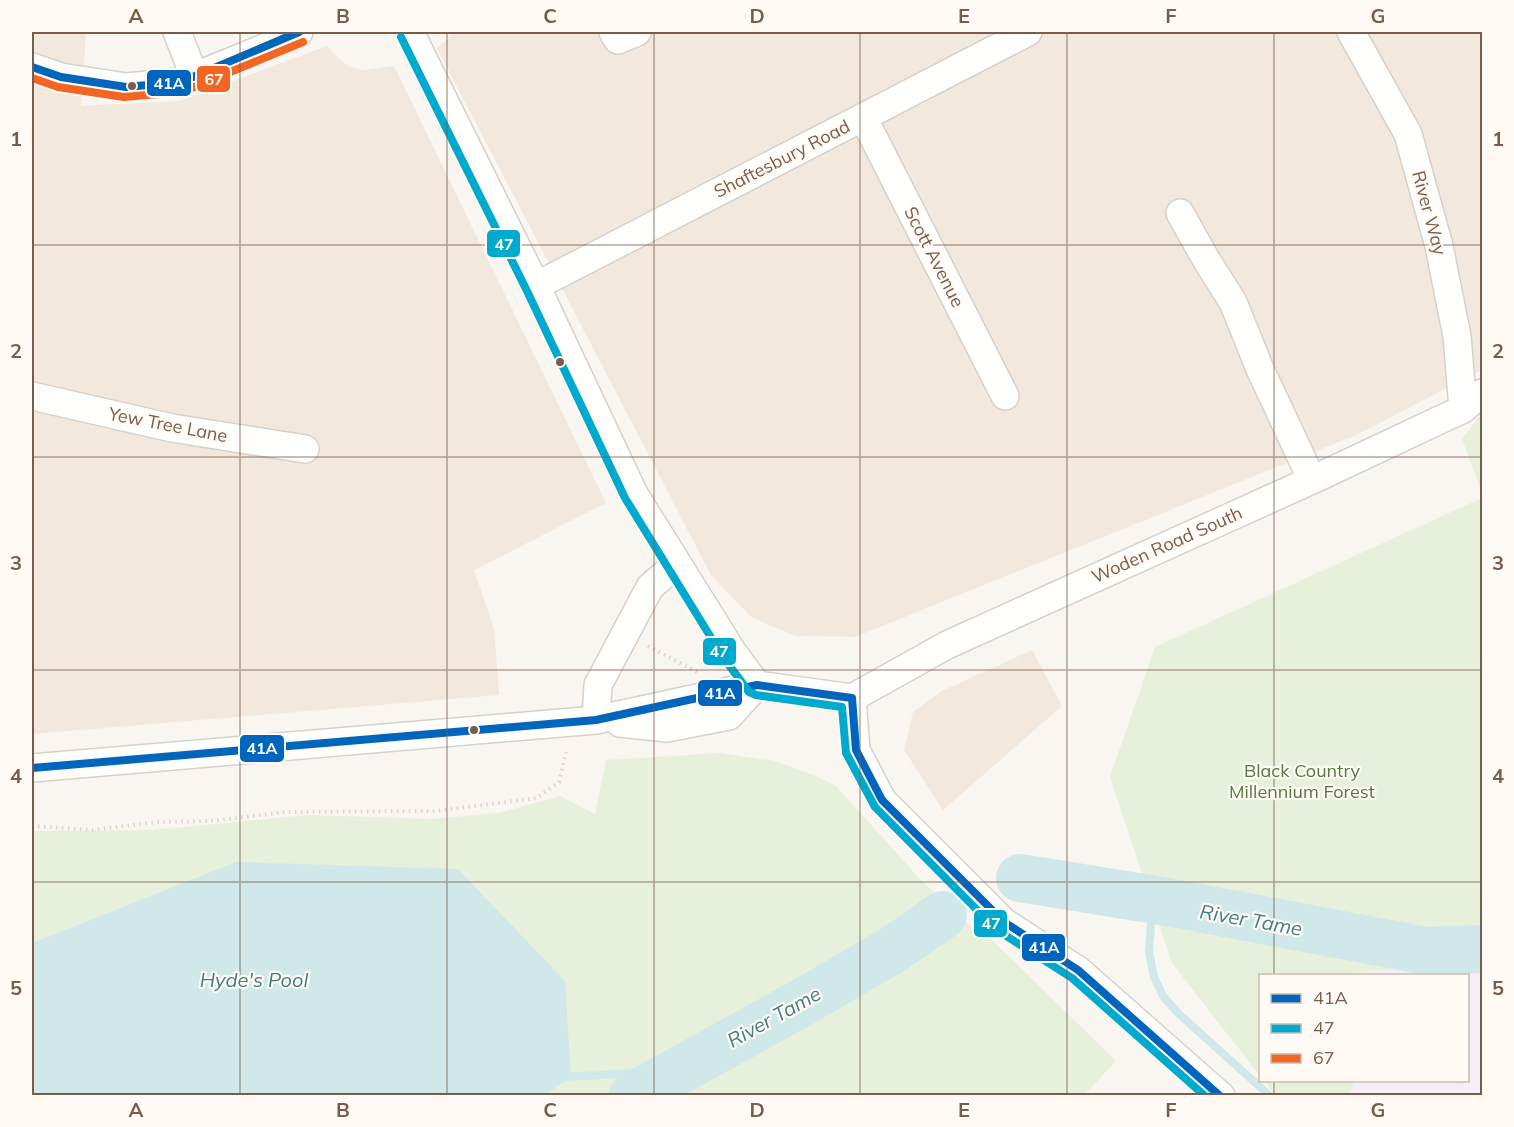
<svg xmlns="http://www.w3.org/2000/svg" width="1514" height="1127" viewBox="0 0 1514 1127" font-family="Mulish,sans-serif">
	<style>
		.residential { fill: #f2e8de }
		.education { fill: #f6eef6 }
		.green { fill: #e7f0db }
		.water { fill: #d0e8ea }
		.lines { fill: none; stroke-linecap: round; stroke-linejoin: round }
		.stream { stroke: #d0e8ea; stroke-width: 8 }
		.river { stroke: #d0e8ea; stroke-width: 48 }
		.minor-casing { stroke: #d7d1cb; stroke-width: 30 }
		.path { stroke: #dcd5d0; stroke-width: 4; stroke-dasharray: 1.5 4.5; stroke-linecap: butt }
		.minor { stroke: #fefefd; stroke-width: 27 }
		.bus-1-casing { stroke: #fffaf3; stroke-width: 12 }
		.bus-2-casing { stroke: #fffaf3; stroke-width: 12 }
		.bus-3-casing { stroke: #fffaf3; stroke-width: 12 }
		.bus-1 { stroke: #0065bd; stroke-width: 8 }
		.bus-2 { stroke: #00a9ce; stroke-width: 8 }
		.bus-3 { stroke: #f26522; stroke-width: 8 }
		.grid { fill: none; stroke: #7a5c4d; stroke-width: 1.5; stroke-opacity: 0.55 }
		.bus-dot { fill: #7a5c4d; stroke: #fffaf3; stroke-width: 2 }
		.labels { text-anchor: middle; stroke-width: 4.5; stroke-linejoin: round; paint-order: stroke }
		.street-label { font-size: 18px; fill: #7a5c4d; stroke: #fffaf3 }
		.park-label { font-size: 18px; fill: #537a41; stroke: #fffaf3 }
		.water-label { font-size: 20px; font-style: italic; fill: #437c86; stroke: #fffaf3 }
		.line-badge { stroke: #fffaf3; stroke-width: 2 }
		.badge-label { font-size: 16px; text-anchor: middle; font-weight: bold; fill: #fff }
		.neatline { fill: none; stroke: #7a5c4d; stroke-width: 2 }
		.grid-label { font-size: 20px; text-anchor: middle; font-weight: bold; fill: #7a5c4d }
	</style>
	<rect width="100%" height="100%" fill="#f9f5f0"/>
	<path class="residential" d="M 32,32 L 86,32 L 81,106 L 180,101 L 327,46 L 338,58 L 350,67 L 364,70 L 394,66 L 606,503 L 474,570 L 494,628 L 499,695 L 32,734 Z
		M 456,32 L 1482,32 L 1482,370 L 1356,435 L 855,637 L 795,636 L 751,617 L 711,575 L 437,48 Z
		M 1032,650 L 1062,706 L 943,810 L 904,750 L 913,712 L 942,691 Z"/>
	<path class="education" d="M 1482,967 L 1482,1095 L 1348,1096 L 1353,1087 L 1353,1081 L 1468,1080 L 1468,976 L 1358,976 L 1359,971 Z"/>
	<path class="green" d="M 1482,413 L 1482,493 L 1462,439 Z
		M 1482,498 L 1482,967 L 1359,971 L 1358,976 L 1260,976 L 1260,1076 L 1172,963 L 1110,777 L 1155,647 Z
		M 720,753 L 775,761 L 816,776 L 836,786 L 920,879 L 985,939 L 989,937 L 1116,1061 L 1084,1095 L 543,1095 L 571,1077 L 236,862 L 32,943 L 32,831 L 153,830 L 307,815 L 431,819 L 499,813 L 560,796 L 595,814 L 606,760 Z
		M 1264,1081 L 1353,1080 L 1353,1087 L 1348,1095 L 1276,1096 Z"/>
	<path class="water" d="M 236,862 L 458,869 L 565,981 L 571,1077 L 543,1096 L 32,1095 L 32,943 Z"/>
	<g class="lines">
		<path class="stream" d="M 1153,899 L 1149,951 L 1154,977 L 1163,996 L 1178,1013 L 1270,1096
			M 561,1077 L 677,1071"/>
		<path class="river" d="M 1020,878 L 1162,901 L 1427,951 L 1482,949
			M 633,1096 L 803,1002 L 894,949 L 943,915"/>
		<g class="minor-casing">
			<path id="minor" d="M 177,32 L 195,78
				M 410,32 L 536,286 L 634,494 L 732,651 L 757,685
				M 613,32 L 618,40 L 637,32
				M 1351,32 L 1408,134 L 1439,246 L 1457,336 L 1463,409
				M 32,67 L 61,77 L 126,87 L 181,82 L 257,51 L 299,32
				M 863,117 L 1005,396
				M 1180,213 L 1207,261 L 1233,302 L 1260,369 L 1312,480
				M 536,286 L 1028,32
				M 32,396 L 172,428 L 305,449
				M 852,698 L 947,645 L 1312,480 L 1463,409 L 1482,393
				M 852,698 L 856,750 L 882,800 L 1004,922 L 1078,970 L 1221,1096
				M 596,720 L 598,685 L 650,587 L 677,564
				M 620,723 L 667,728 L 729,716 L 757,685
				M 32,768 L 596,720 L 757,685 L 852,698"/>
		</g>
		<path class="path" d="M 648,646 L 697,672
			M 32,826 L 92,830 L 157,822 L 211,821 L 286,812 L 435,811 L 537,798 L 559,782 L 566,752"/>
		<use href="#minor" class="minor"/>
		<g class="bus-1-casing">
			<path id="bus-1" d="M 32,67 L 61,77 L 126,87 L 181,82 L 299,32
				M 32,768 L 596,720 L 757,685 L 852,698 L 856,750 L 882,800 L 1004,922 L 1078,970 L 1220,1096"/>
		</g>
		<g class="bus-2-casing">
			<path id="bus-2" d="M 401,37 L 527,291 L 625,498 L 723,657 L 749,692 L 756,695 L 842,707 L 846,753 L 875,807 L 997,930 L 1072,978 L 1205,1096"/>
		</g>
		<g class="bus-3-casing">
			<path id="bus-3" d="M 32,78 L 58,87 L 124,97 L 182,92 L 303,42"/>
		</g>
		<use href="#bus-1" class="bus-1"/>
		<use href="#bus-2" class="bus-2"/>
		<use href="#bus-3" class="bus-3"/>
	</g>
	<path class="grid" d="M 240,32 L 240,1096M 447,32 L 447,1096M 654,32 L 654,1096M 860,32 L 860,1096M 1067,32 L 1067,1096M 1274,32 L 1274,976M 32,245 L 1482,245M 32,457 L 1482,457M 32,670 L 1482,670M 32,882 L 1482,882M 1274,1080 L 1274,1096"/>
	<g class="bus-dot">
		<circle cx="132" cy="86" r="5"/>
		<circle cx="560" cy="362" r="5"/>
		<circle cx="474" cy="730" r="5"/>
	</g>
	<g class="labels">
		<g class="street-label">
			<text transform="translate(782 159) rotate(-27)" y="6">Shaftesbury Road</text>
			<text transform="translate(1429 213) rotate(75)" y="6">River Way</text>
			<text transform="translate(934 257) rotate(63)" y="6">Scott Avenue</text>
			<text transform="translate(168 425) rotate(11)" y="6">Yew Tree Lane</text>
			<text transform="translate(1167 545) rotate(-24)" y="6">Woden Road South</text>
		</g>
		<g class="park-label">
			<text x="1302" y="777">Black Country<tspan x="1302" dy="21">Millennium Forest</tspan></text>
		</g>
		<g class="water-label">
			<text transform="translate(1251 920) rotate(10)" y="7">River Tame</text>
			<text x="254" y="987">Hyde's Pool</text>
			<text transform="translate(774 1017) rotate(-29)" y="7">River Tame</text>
		</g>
	</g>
	<g class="line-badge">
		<rect x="196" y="65" width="35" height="28" rx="6" fill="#f26522"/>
		<rect x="146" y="69" width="46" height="28" rx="6" fill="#0065bd"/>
		<rect x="486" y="229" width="35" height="29" rx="6" fill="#00a9ce"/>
		<rect x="702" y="637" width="35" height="29" rx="6" fill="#00a9ce"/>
		<rect x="697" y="679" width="46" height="28" rx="6" fill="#0065bd"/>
		<rect x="239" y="734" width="46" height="29" rx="6" fill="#0065bd"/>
		<rect x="973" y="909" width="35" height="29" rx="6" fill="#00a9ce"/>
		<rect x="1021" y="933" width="45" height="29" rx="6" fill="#0065bd"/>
	</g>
	<g class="badge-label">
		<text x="214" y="85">67</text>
		<text x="169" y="89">41A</text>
		<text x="504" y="250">47</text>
		<text x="719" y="657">47</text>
		<text x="720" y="699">41A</text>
		<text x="262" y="754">41A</text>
		<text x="991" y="929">47</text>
		<text x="1044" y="953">41A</text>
	</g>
	<rect width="1514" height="1127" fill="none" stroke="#fffaf3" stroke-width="66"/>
	<rect x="1259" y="974" width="210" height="108" fill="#fffaf3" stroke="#cabbb1" stroke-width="1.5"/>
	<rect x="1271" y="994" width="30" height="9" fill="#0065bd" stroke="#cabbb1" stroke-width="1.5"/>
	<text x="1313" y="1004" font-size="18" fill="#7a5c4d">41A</text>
	<rect x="1271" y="1024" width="30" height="9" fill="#00a9ce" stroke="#cabbb1" stroke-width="1.5"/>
	<text x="1313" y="1034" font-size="18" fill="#7a5c4d">47</text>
	<rect x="1271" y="1054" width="30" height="9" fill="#f26522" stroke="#cabbb1" stroke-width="1.5"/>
	<text x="1313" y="1064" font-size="18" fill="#7a5c4d">67</text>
	<rect x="33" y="33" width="1448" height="1061" class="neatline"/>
	<g class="grid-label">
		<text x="136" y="23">A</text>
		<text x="343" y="23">B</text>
		<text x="550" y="23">C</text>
		<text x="757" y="23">D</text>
		<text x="964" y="23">E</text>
		<text x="1171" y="23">F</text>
		<text x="1378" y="23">G</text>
		<text x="16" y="146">1</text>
		<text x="1498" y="146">1</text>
		<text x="16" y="358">2</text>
		<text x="1498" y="358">2</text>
		<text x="16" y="570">3</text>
		<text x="1498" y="570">3</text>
		<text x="16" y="783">4</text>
		<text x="1498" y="783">4</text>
		<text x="16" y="995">5</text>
		<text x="1498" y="995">5</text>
		<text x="136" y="1117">A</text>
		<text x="343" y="1117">B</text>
		<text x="550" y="1117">C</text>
		<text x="757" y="1117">D</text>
		<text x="964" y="1117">E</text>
		<text x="1171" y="1117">F</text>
		<text x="1378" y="1117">G</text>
	</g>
</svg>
